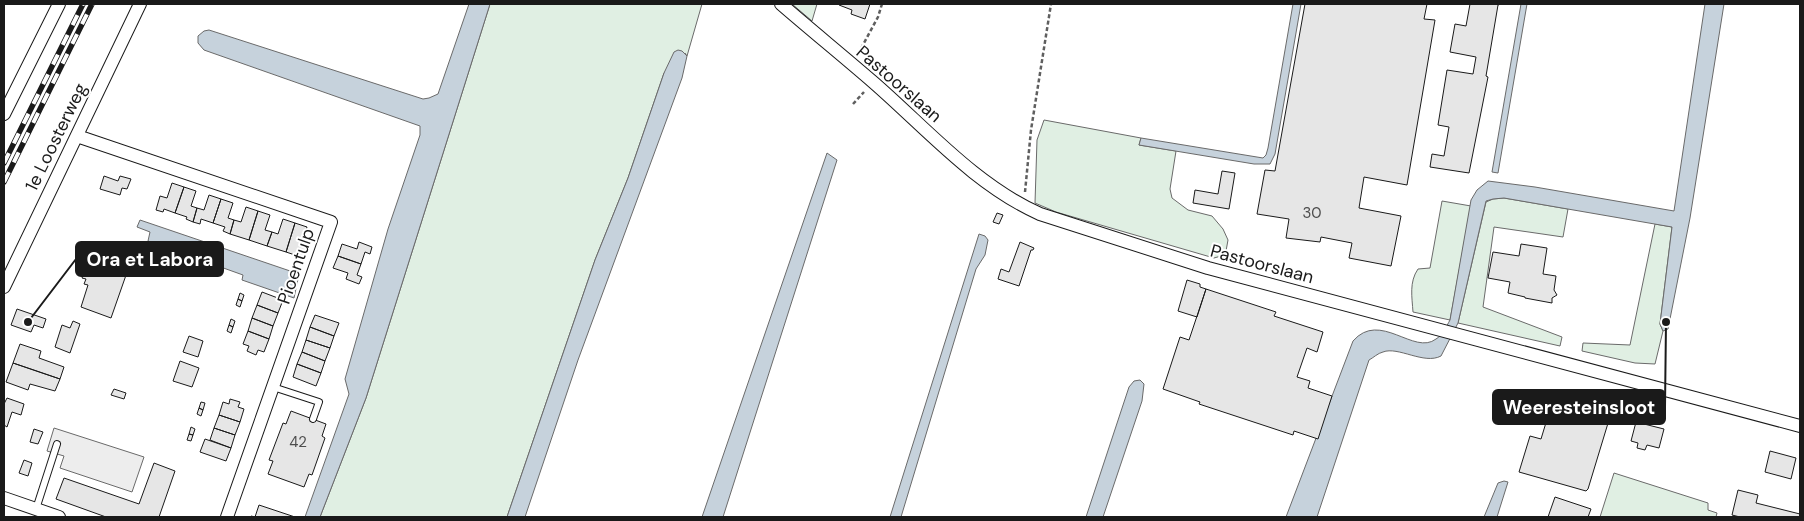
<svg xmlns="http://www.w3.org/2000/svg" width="1804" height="521" viewBox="0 0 1804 521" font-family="'DM Sans',sans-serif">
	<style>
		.green { fill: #e0efe3; stroke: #6a6a6a }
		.parking { fill: #ededed; stroke: #6a6a6a }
		.water { fill: #c6d2dc; stroke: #6a6a6a }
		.building { fill: #e6e6e6; stroke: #1a1a1a }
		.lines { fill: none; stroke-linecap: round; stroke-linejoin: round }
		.service-casing { stroke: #1a1a1a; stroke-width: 8 }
		.minor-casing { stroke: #1a1a1a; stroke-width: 14 }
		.path { stroke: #5f5f5f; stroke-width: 2.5; stroke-dasharray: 4 2.5; stroke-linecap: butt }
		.service { stroke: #fff; stroke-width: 6 }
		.minor { stroke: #fff; stroke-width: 12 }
		.rail-casing { stroke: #1a1a1a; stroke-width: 5.5 }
		.rail { stroke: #fff; stroke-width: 4; stroke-dasharray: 11; stroke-linecap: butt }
		.labels { text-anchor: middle; stroke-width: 4; stroke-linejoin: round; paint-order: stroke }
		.number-label { font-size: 15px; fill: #4d4d4d }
		.street-label { font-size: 18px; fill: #1a1a1a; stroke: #fff }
		.leader { fill: none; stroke: #1a1a1a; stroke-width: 2 }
		.callout-dot { fill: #1a1a1a; stroke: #fff; stroke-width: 2 }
		.callout { fill: #1a1a1a; stroke: #1a1a1a; stroke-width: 2 }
		.callout-label { font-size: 19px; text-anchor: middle; font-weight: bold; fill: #fff }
	</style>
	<rect width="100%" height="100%" fill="#fff"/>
	<path class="green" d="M 490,4 L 702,4 L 687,56 L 685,53 L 664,73 L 628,178 L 595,260 L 507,517 L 320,517 L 366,398 Z
		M 792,4 L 817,4 L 812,21 Z
		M 1044,120 L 1141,138 L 1139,145 L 1176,151 L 1170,189 L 1172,198 L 1188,210 L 1212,216 L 1223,229 L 1228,240 L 1226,251 L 1221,256 L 1214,258 L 1056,212 L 1035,203 L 1037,140 Z
		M 1504,198 L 1568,209 L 1563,237 L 1494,227 L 1483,307 L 1562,337 L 1560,346 L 1458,323 L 1486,202 L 1493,199 Z
		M 1442,201 L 1471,206 L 1450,320 L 1413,312 C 1412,297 1409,282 1418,269 L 1430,268 Z
		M 1655,224 L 1672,227 L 1660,324 L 1663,331 L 1655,364 L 1635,363 L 1582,351 L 1583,343 L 1630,345 Z
		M 1614,473 L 1708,503 L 1708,510 L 1717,513 L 1716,517 L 1600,517 Z"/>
	<path class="parking" d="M 54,428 L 144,457 L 132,492 L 60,468 L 64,456 L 47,451 Z"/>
	<path class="water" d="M 469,4 L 490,4 L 366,398 L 320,517 L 305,517 L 349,394 L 345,379 L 388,229 L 420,135 L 420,126 L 204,50 L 198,43 L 198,36 L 204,31 L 209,30 L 423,99 L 429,98 L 438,94 Z
		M 1293,4 L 1301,4 L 1275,154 L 1270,164 L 1254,164 L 1139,145 L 1141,138 L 1263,158 L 1266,155 L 1268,148 Z
		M 1521,4 L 1527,4 L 1498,173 L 1492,172 Z
		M 1705,4 L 1724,4 L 1690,218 L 1668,329 L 1663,331 L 1660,324 L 1672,227 L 1504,198 L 1493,199 L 1486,201 L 1458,323 L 1441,356 C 1424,365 1398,346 1383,352 C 1378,353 1373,358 1369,360 L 1317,517 L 1286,517 L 1353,341 C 1380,310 1414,356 1436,339 C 1443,335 1446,327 1450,320 L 1471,200 L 1477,190 L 1488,181 L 1535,187 L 1674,211 Z
		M 678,50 L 682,51 L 687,56 L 682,78 L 578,360 L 525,517 L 507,517 L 595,260 L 628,178 L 664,73 L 674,52 Z
		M 827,153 L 837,160 L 723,517 L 702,517 Z
		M 140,220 L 299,274 L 294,298 L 242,280 L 243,275 L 148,241 L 150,232 L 137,227 Z
		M 979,234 L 985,236 L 988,240 L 985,255 L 976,269 L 901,517 L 890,517 Z
		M 1140,380 L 1144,384 L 1142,401 L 1103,517 L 1086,517 L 1129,387 L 1134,381 Z
		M 1504,481 L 1508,482 L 1497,517 L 1484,517 L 1498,483 Z"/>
	<path class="building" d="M 839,4 L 870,4 L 865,19 L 851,14 L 852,10 L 839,5 Z
		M 1305,4 L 1427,4 L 1424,19 L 1435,20 L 1407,185 L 1364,177 L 1359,208 L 1401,216 L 1391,266 L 1349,258 L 1352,243 L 1321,237 L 1320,242 L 1286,238 L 1289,219 L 1257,214 L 1265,170 L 1275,171 Z
		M 1470,4 L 1501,4 L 1498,5 L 1486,76 L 1488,77 L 1469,173 L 1430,167 L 1432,154 L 1444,156 L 1449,127 L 1438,125 L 1447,70 L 1473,74 L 1476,57 L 1450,52 L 1455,24 L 1466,26 Z
		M 1222,171 L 1235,173 L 1229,209 L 1193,203 L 1195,190 L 1218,194 Z
		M 104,176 L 118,181 L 120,176 L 131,179 L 127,189 L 122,188 L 120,195 L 100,189 Z
		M 172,183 L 184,187 L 175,213 L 164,209 L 163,212 L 156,210 L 160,196 L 167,198 Z
		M 184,187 L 196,191 L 191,206 L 197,208 L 193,222 L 186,219 L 187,217 L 175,213 Z
		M 209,195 L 221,199 L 213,223 L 201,219 L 200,224 L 193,222 L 197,208 L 204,210 Z
		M 221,199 L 233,203 L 228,218 L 234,220 L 230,234 L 223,231 L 225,227 L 213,223 Z
		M 246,207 L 258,211 L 249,240 L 230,234 L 234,220 L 241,222 Z
		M 258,211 L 270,215 L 265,230 L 272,232 L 267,246 L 249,240 Z
		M 997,213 L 1003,215 L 999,224 L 993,222 Z
		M 283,219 L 295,223 L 286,252 L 267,246 L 272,232 L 278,234 Z
		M 295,223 L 307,227 L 302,242 L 309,244 L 304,258 L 286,252 Z
		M 359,242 L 372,247 L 370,254 L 365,252 L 361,264 L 338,256 L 342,244 L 357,249 Z
		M 1020,242 L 1034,248 L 1033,250 L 1031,250 L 1019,286 L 998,279 L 1001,269 L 1009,272 Z
		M 1521,244 L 1547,248 L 1543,274 L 1556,276 L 1554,290 L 1557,295 L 1552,298 L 1552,303 L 1525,298 L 1525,297 L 1508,293 L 1510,282 L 1488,278 L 1493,252 L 1519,256 Z
		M 98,246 L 132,258 L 111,318 L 81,307 L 88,285 L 84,284 L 86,279 L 82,278 L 85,270 L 89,271 Z
		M 338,256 L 361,264 L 357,275 L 362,277 L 359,284 L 346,279 L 348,273 L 333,268 Z
		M 1187,280 L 1200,284 L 1200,287 L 1206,289 L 1197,317 L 1178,311 Z
		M 1206,289 L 1276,312 L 1274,316 L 1323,332 L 1317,352 L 1307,348 L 1297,377 L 1310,381 L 1308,388 L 1332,396 L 1318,439 L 1294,431 L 1293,435 L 1199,404 L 1200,402 L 1163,389 L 1180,337 L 1189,340 Z
		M 262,292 L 283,300 L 278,313 L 257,305 Z
		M 240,293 L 244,295 L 242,301 L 238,299 Z
		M 238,299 L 242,301 L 240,307 L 236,305 Z
		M 257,305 L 278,313 L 273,326 L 252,318 Z
		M 17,309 L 46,319 L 43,328 L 34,325 L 31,332 L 11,325 Z
		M 315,315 L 339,323 L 334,336 L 310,327 Z
		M 252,318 L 273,326 L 269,339 L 248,331 Z
		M 231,319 L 235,321 L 233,327 L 229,325 Z
		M 73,321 L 80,324 L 70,353 L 55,347 L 62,325 L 70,328 Z
		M 229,325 L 233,327 L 231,333 L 227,331 Z
		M 310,327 L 334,336 L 330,348 L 306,340 Z
		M 248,331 L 269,339 L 264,352 L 258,350 L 256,355 L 247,351 L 249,346 L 243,344 Z
		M 189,336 L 203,341 L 198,357 L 183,352 Z
		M 306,340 L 330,348 L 325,361 L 302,352 Z
		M 20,344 L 41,351 L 39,358 L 64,367 L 60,379 L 13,363 Z
		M 302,352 L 325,361 L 321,373 L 297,364 Z
		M 180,361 L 199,368 L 192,387 L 173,381 Z
		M 13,363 L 60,379 L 55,391 L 30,384 L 28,390 L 6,382 Z
		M 297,364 L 321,373 L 316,386 L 293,377 Z
		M 114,389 L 126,393 L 124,399 L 111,395 Z
		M 1555,393 L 1593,405 L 1593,402 L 1612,410 L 1588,489 L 1586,491 L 1519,472 L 1530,436 L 1541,439 Z
		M 7,398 L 24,404 L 21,415 L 12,412 L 7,427 L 4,425 L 4,404 Z
		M 230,399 L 240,402 L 238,407 L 244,409 L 240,422 L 219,415 L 223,402 L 229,404 Z
		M 201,402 L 205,403 L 203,410 L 199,408 Z
		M 199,408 L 203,410 L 201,416 L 197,414 Z
		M 291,411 L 326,424 L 322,436 L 325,438 L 312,475 L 309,474 L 304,487 L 268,474 L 273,461 L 269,460 L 283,423 L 286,424 Z
		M 219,415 L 240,422 L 235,435 L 214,428 Z
		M 1636,422 L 1664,429 L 1659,448 L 1647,445 L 1645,450 L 1637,448 L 1638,443 L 1631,441 Z
		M 191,427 L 195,429 L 193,435 L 189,434 Z
		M 214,428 L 235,435 L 231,448 L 210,440 Z
		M 34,429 L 43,432 L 38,444 L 30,442 Z
		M 189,434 L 193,435 L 191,441 L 187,440 Z
		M 205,439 L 231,448 L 226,461 L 200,452 Z
		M 1770,451 L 1796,458 L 1791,479 L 1765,472 Z
		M 24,460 L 32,463 L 28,476 L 19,473 Z
		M 154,463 L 175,471 L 159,517 L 106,517 L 56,499 L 64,478 L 139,504 Z
		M 1738,490 L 1758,495 L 1756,503 L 1800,514 L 1800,517 L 1740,517 L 1732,515 Z
		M 1555,497 L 1591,509 L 1588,517 L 1548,517 Z
		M 259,505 L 295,517 L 251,517 L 251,516 L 255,517 Z"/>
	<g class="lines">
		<g class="service-casing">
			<path id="service" d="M 273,387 L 319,402 L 313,419
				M 36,509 L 57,444"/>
		</g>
		<g class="minor-casing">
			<path id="minor" d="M 781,4 C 811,30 843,56 873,82 C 926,128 975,185 1040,214 L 1208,268 L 1800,426
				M 4,114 L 59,4
				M 77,136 L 331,222 L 227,517
				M 4,287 L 140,4
				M 4,498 L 59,517"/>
		</g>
		<path class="path" d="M 858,54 L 878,17 L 882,4
			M 853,104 L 864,92
			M 1025,192 L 1031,130 L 1051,4"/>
		<use href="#service" class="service"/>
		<use href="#minor" class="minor"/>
		<g class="rail-casing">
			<path id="rail" d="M 4,163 L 83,4
				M 4,182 L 92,4"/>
		</g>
		<use href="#rail" class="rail"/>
	</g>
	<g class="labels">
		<g class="number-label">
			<text x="1312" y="218">30</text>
			<text x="298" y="447">42</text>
		</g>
		<g class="street-label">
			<text transform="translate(899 84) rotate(41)" y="6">Pastoorslaan</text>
			<text transform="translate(56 137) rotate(-64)" y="6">1e Loosterweg</text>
			<text transform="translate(1262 264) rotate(15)" y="6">Pastoorslaan</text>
			<text transform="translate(296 266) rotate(-71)" y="6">Pioentulp</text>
		</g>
	</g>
	<path class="leader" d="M28 322L76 259M1666 322L1665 407"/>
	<g class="callout-dot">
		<circle cx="28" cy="322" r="5"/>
		<circle cx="1666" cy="322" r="5"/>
	</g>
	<g class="callout">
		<rect x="76" y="242" width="147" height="34" rx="5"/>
		<rect x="1493" y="390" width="172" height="34" rx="5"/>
	</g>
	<g class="callout-label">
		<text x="150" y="266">Ora et Labora</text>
		<text x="1579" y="414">Weeresteinsloot</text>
	</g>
	<rect width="1804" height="521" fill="none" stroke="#1a1a1a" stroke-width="10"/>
</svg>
